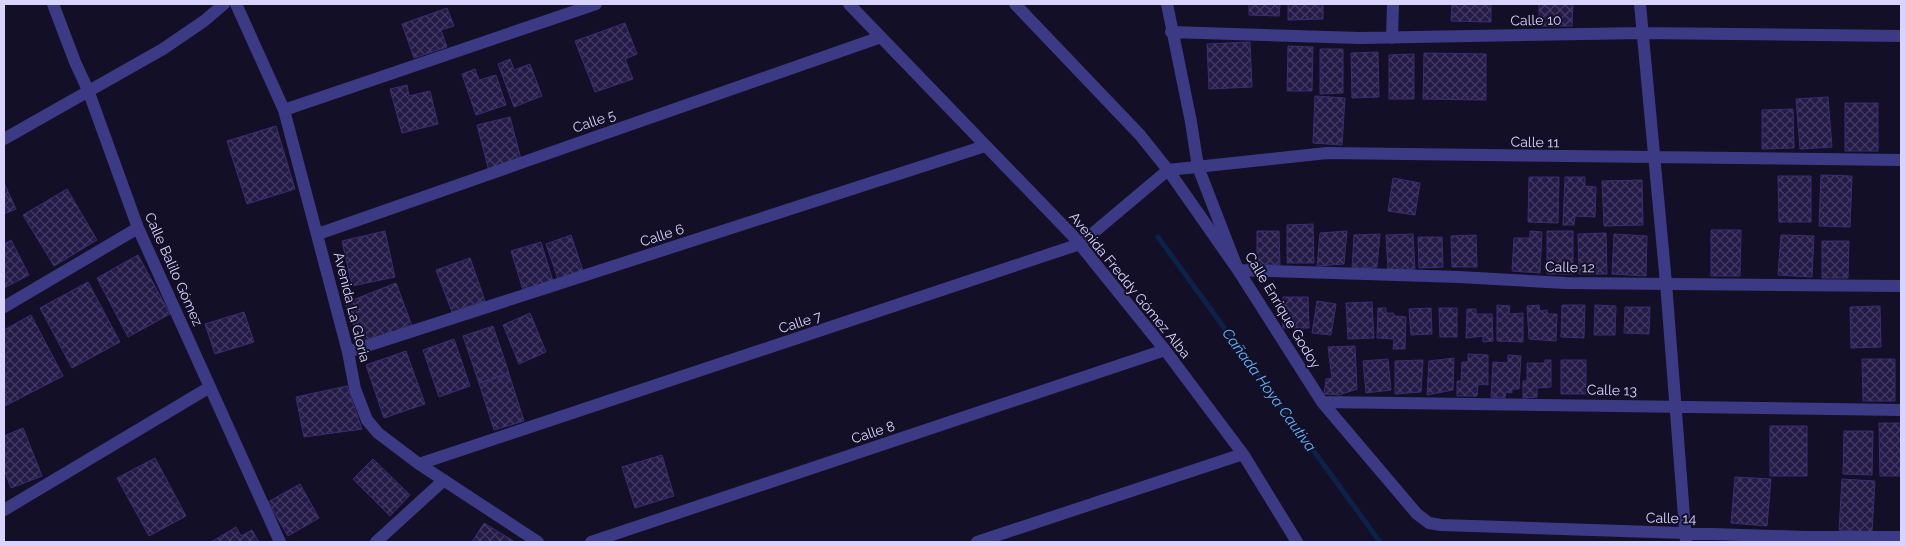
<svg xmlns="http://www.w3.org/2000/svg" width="1905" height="546" viewBox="0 0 1905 546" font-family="Raleway,sans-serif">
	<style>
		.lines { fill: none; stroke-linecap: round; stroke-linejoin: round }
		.stream { stroke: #0c2248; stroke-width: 5 }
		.building { fill: url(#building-cross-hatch); stroke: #3b2d73 }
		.minor { stroke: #3d3a85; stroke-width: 12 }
		.labels { text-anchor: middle; stroke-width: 4; stroke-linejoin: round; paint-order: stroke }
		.street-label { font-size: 14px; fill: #d9d4ff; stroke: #130f26 }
		.water-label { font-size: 15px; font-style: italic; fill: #62b6ff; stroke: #130f26 }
	</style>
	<defs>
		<pattern id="building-cross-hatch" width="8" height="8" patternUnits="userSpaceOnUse" patternTransform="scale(1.25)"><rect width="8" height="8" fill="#241b47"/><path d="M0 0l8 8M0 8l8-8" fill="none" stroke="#433b63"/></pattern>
	</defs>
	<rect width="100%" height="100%" fill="#130f26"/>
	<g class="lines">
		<path class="stream" d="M 1158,237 L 1380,542"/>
	</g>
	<path class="building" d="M 1249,4 L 1280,4 L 1279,16 L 1249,15 Z
		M 1288,4 L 1323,4 L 1323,19 L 1288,20 Z
		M 1452,4 L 1491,4 L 1491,22 L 1451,21 Z
		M 1539,4 L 1573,4 L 1572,26 L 1539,26 Z
		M 447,8 L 454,26 L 441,30 L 447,47 L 414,58 L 402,24 Z
		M 625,23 L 637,54 L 625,59 L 633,79 L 595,92 L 575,41 Z
		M 1250,42 L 1252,87 L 1209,89 L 1207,44 Z
		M 1288,46 L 1313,47 L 1312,91 L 1287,91 Z
		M 1320,49 L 1343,49 L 1343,93 L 1320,94 Z
		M 1378,52 L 1379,97 L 1352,98 L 1351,53 Z
		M 1424,53 L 1486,54 L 1486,100 L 1423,99 Z
		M 1414,54 L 1414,99 L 1389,99 L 1389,55 Z
		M 510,59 L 514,70 L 530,64 L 542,96 L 514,107 L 498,64 Z
		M 475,69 L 479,80 L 496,75 L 506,105 L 476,115 L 462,74 Z
		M 407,85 L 409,96 L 430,91 L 438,124 L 402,133 L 390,89 Z
		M 1315,96 L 1345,98 L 1342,145 L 1313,143 Z
		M 1828,97 L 1832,147 L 1800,149 L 1796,99 Z
		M 1845,103 L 1878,103 L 1878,151 L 1845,151 Z
		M 1793,109 L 1794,148 L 1762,149 L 1762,110 Z
		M 510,117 L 522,163 L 489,171 L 477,125 Z
		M 276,126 L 295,189 L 247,204 L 227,141 Z
		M 1821,175 L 1852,176 L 1850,227 L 1819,226 Z
		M 1778,176 L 1811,176 L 1811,222 L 1779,222 Z
		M 1529,177 L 1559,177 L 1558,223 L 1528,222 Z
		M 1565,177 L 1585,177 L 1585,186 L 1596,187 L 1595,217 L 1575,216 L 1574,225 L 1563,225 Z
		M 1393,178 L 1420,183 L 1415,215 L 1388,211 Z
		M 1642,180 L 1643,225 L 1604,226 L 1602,181 Z
		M 4,183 L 16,209 L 4,214 Z
		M 67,189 L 97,240 L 54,266 L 23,215 Z
		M 1313,224 L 1314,263 L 1287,263 L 1287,225 Z
		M 1711,230 L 1741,230 L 1740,276 L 1711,276 Z
		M 385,231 L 395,277 L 352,286 L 342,241 Z
		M 1257,231 L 1279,231 L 1280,265 L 1257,265 Z
		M 1347,231 L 1344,264 L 1317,266 L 1320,233 Z
		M 1530,231 L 1542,232 L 1540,273 L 1512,271 L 1514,238 L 1530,238 Z
		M 1547,231 L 1573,231 L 1573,274 L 1547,274 Z
		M 1606,233 L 1607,274 L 1579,274 L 1578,234 Z
		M 1380,234 L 1377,267 L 1352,269 L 1354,235 Z
		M 1413,234 L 1415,269 L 1388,271 L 1386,235 Z
		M 1614,234 L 1647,236 L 1646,276 L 1612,274 Z
		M 571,235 L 583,271 L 558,279 L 546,244 Z
		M 1476,235 L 1477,267 L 1452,267 L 1451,236 Z
		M 1781,235 L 1814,236 L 1812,277 L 1778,275 Z
		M 1418,237 L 1442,237 L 1443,267 L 1419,268 Z
		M 11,240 L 29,275 L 4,288 L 4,244 Z
		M 1822,241 L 1849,241 L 1848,278 L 1822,278 Z
		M 541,242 L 553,281 L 523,290 L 511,251 Z
		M 138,255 L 170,314 L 128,337 L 97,278 Z
		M 470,258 L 485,301 L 452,312 L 436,270 Z
		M 88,282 L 120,342 L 72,368 L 40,308 Z
		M 396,283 L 412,326 L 361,345 L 345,303 Z
		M 1283,297 L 1308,297 L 1309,328 L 1283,328 Z
		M 1317,301 L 1336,304 L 1331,335 L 1312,333 Z
		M 1372,302 L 1374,338 L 1348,339 L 1346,303 Z
		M 1497,305 L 1510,306 L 1509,314 L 1523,313 L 1523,342 L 1497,341 Z
		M 1539,305 L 1540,311 L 1547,310 L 1548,314 L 1557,314 L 1556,341 L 1529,339 L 1527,306 Z
		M 1562,305 L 1585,305 L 1584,338 L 1561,337 Z
		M 1595,305 L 1616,306 L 1615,335 L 1594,335 Z
		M 1880,306 L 1881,347 L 1851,348 L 1850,307 Z
		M 1625,307 L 1650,307 L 1649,334 L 1624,333 Z
		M 1378,308 L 1386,308 L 1386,313 L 1393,313 L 1395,316 L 1406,317 L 1405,349 L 1393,349 L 1394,339 L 1377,338 Z
		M 1431,308 L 1432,334 L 1411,335 L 1409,309 Z
		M 1439,308 L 1457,308 L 1457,337 L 1440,337 Z
		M 1467,309 L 1476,309 L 1476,314 L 1492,314 L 1493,341 L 1483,342 L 1483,336 L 1466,338 Z
		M 244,312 L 254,342 L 215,354 L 205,324 Z
		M 530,313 L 546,352 L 519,364 L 503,325 Z
		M 31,315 L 63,376 L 5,406 L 4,330 Z
		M 493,326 L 509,373 L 479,383 L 463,336 Z
		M 454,339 L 470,386 L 439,397 L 423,350 Z
		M 1355,346 L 1357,389 L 1339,395 L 1324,394 L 1326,379 L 1332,378 L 1328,347 Z
		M 406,351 L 425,404 L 384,418 L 366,365 Z
		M 1468,354 L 1488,355 L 1488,385 L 1478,384 L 1477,396 L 1457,396 L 1457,381 L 1461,381 L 1462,362 L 1468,362 Z
		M 1508,355 L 1521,356 L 1519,389 L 1512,389 L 1512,393 L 1506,392 L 1505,398 L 1491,397 L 1493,362 L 1508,363 Z
		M 1454,358 L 1453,390 L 1427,395 L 1429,361 Z
		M 1388,359 L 1391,390 L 1366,393 L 1363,361 Z
		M 1862,359 L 1895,359 L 1895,401 L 1863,401 Z
		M 1423,360 L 1421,392 L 1395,394 L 1395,361 Z
		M 1545,360 L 1551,360 L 1551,387 L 1537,388 L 1537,397 L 1523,398 L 1523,381 L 1527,381 L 1527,363 L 1545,363 Z
		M 1561,360 L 1586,360 L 1586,394 L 1561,394 Z
		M 509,374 L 524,421 L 494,430 L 479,383 Z
		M 347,386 L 362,429 L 304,437 L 296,397 Z
		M 1879,423 L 1901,423 L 1901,476 L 1880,476 Z
		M 1770,426 L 1807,426 L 1807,476 L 1770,476 Z
		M 23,428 L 42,476 L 11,488 L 4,470 L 4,436 Z
		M 1844,431 L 1873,431 L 1872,475 L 1843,474 Z
		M 662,455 L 674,496 L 635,508 L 622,467 Z
		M 155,458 L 186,516 L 149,536 L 117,478 Z
		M 373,459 L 410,495 L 390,516 L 353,479 Z
		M 1735,477 L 1771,479 L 1767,526 L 1731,523 Z
		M 1842,479 L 1875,481 L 1872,532 L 1839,530 Z
		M 300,484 L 319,518 L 288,536 L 268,502 Z
		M 484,523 L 515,542 L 472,542 Z
		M 236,527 L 241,536 L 252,530 L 259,542 L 211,542 Z"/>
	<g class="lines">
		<path class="minor" d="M 53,4 L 75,62 L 88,90 L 138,228 L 280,542
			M 236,4 L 284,110 L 348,352 L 355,389 L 367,420 L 378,433 L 419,464 L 538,542
			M 849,4 L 1073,236 L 1165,350 L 1243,454 L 1297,542
			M 1015,4 L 1140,135 L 1168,170 L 1238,270 L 1459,277 L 1566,283 L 1901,286
			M 1167,4 L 1191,122 L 1198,167 L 1238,270 L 1322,402 L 1417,514 L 1429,523 L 1441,525 L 1805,537 L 1901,537
			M 1640,4 L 1666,283 L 1686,542
			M 1171,32 L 1360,38 L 1642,33 L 1901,36
			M 1392,38 L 1393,4
			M 284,110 L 596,4
			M 4,139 L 163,49 L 204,21 L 224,4
			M 318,234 L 881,37
			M 4,307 L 138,228
			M 348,352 L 985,146
			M 1322,402 L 1901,410
			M 419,464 L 1080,244 L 1168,170 L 1327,153 L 1901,160
			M 4,510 L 210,387
			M 376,542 L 444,480
			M 591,542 L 1165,350
			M 977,542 L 1243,454"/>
	</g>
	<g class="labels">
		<g class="street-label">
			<text transform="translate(1536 20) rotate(-1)" y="5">Calle 10</text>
			<text transform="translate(594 121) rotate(-19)" y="5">Calle 5</text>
			<text transform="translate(1535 142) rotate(1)" y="5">Calle 11</text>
			<text transform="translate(662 235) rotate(-18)" y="5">Calle 6</text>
			<text transform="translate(1570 267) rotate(1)" y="5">Calle 12</text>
			<text transform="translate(174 269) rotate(66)" y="5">Calle Balilo Gómez</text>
			<text transform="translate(1130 285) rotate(51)" y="5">Avenida Freddy Gómez Alba</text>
			<text transform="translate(352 307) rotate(76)" y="5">Avenida La Gloria</text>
			<text transform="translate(1283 310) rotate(59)" y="5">Calle Enrique Godoy</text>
			<text transform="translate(800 322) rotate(-18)" y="5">Calle 7</text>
			<text transform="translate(1612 390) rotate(1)" y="5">Calle 13</text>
			<text transform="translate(873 432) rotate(-18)" y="5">Calle 8</text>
			<text transform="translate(1671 518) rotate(1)" y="5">Calle 14</text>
		</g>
		<g class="water-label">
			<text transform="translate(1269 390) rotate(54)" y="5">Cañada Hoya Cautiva</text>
		</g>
	</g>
	<rect width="1905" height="546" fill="none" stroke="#d9d4ff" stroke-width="10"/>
</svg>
